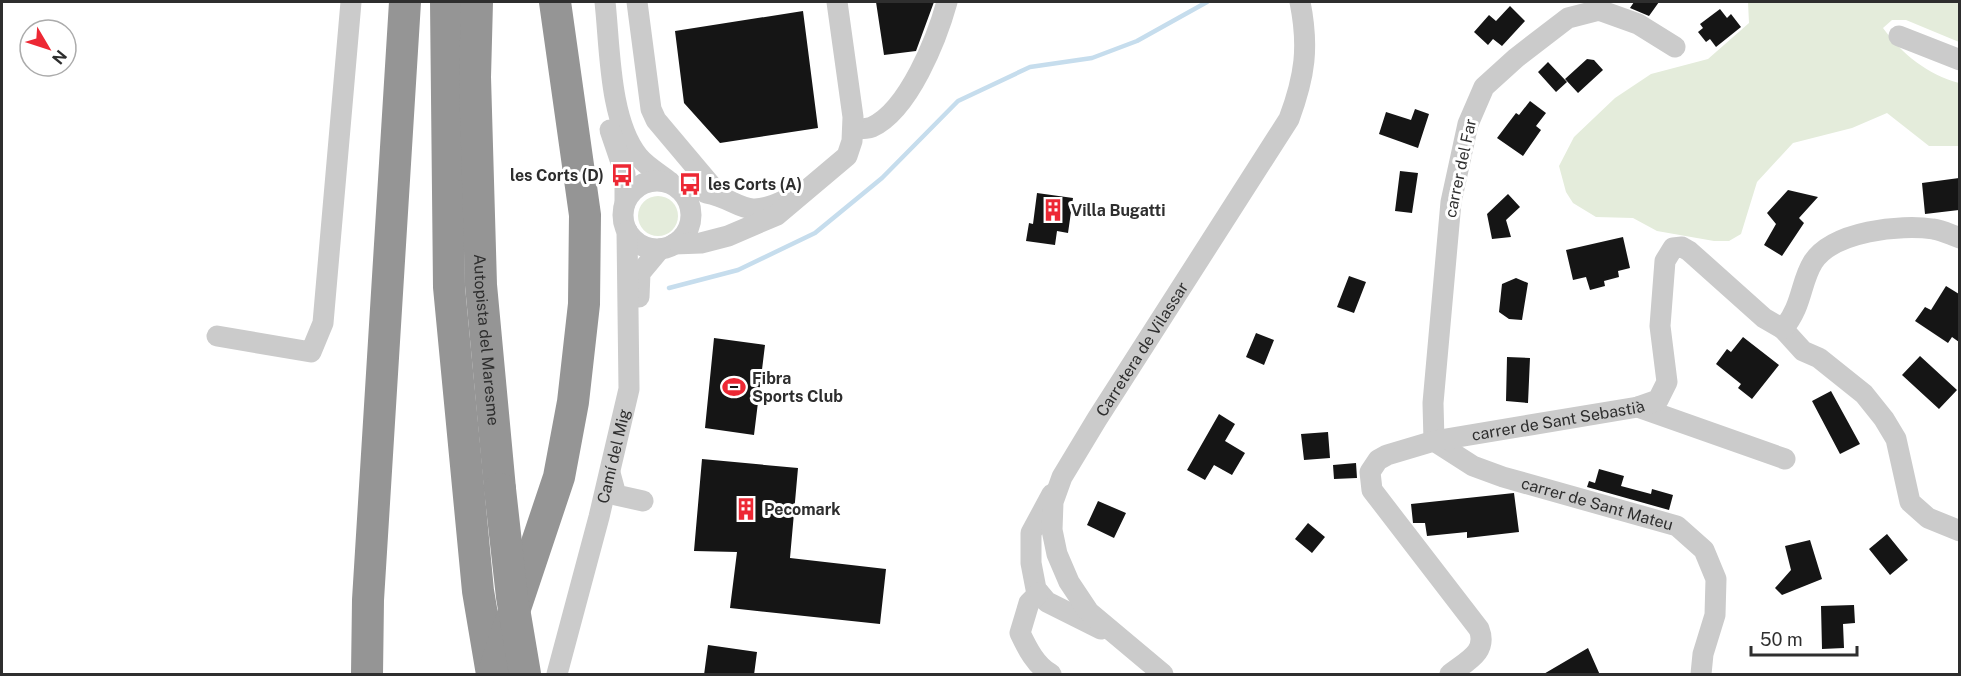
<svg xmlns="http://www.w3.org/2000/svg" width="1961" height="676" viewBox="0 0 1961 676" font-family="'Public Sans',sans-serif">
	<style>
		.green { fill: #e4ecdb }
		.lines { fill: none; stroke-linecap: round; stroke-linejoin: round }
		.stream { stroke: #c6dded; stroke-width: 4.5 }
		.building { fill: #151515 }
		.minor { stroke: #cbcbcb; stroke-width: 21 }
		.highway { stroke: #959595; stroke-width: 32 }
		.highway-bridge { stroke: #959595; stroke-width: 32 }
		.labels { text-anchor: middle; stroke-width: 6; stroke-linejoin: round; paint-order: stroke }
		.street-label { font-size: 16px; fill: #2e2e2e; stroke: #fff }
		.poi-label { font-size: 16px; font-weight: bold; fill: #2e2e2e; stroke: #fff; text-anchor: start }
	</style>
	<rect width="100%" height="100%" fill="#fff"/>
	<path class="green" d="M 1748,2 L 1959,2 L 1959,42 L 1906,20 L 1892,20 L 1883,28 C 1903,55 1927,74 1959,83 L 1959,146 L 1929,146 L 1887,113 L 1852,128 L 1793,143 L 1757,182 L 1741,234 L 1729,241 L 1714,241 L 1657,231 L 1633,218 L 1596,217 L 1573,203 L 1566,192 L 1559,166 L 1574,137 L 1615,98 L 1651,74 L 1708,59 L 1749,23 Z
		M638 216a20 20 0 1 1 40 0a20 20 0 1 1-40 0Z"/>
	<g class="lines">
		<path class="stream" d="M 669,288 L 738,270 L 815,233 L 882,178 L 958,101 L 1030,67 L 1092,58 L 1137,41 L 1207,2"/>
	</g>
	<path class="building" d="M 876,2 L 934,2 L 916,51 L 884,55 Z
		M 1634,2 L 1659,2 L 1649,16 L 1630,8 Z
		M 1510,6 L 1525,21 L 1502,46 L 1493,39 L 1488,45 L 1474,32 L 1489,15 L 1496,21 Z
		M 1720,9 L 1727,18 L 1731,14 L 1741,27 L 1716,47 L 1710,39 L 1706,42 L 1698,32 L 1703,28 L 1700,24 Z
		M 803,11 L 818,128 L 720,143 L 684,103 L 675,31 Z
		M 1587,59 L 1594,60 L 1603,70 L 1578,93 L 1565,79 Z
		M 1548,62 L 1567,82 L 1556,92 L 1538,72 Z
		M 1530,101 L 1546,113 L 1536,126 L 1541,130 L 1523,156 L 1497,138 L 1516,113 L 1519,115 Z
		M 1415,109 L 1429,114 L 1418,148 L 1379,134 L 1386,112 L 1411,120 Z
		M 1400,171 L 1418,173 L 1412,213 L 1395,211 Z
		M 1959,178 L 1959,210 L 1925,214 L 1922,183 Z
		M 1788,190 L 1818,197 L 1799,218 L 1804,223 L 1782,256 L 1764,245 L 1776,224 L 1767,213 Z
		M 1037,193 L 1073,198 L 1068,233 L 1057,231 L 1055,245 L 1026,241 L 1029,223 L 1033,224 Z
		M 1508,194 L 1520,207 L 1506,220 L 1511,237 L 1492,239 L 1487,214 Z
		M 1623,237 L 1630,268 L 1618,271 L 1619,277 L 1604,281 L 1605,286 L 1590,290 L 1586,277 L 1573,280 L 1566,250 Z
		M 1349,276 L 1366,282 L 1354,313 L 1337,307 Z
		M 1516,278 L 1528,283 L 1522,320 L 1509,319 L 1499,312 L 1502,284 Z
		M 1946,286 L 1959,294 L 1959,342 L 1952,337 L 1948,343 L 1915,321 L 1925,307 L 1931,310 Z
		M 1256,333 L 1274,340 L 1264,365 L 1246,357 Z
		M 1743,337 L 1779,365 L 1752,399 L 1738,388 L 1741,384 L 1716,364 L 1727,349 L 1731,352 Z
		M 714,338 L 765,345 L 754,435 L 705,428 Z
		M 1920,356 L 1957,390 L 1939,409 L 1902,375 Z
		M 1507,357 L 1530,358 L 1528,403 L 1506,401 Z
		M 1831,391 L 1860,444 L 1840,454 L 1812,401 Z
		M 1219,414 L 1235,424 L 1225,441 L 1245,453 L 1232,475 L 1214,465 L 1205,480 L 1187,470 Z
		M 1328,432 L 1330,458 L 1304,460 L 1301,434 Z
		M 702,459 L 798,468 L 790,558 L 886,569 L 880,624 L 730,608 L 737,552 L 694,551 Z
		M 1356,463 L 1357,478 L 1334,479 L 1333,465 Z
		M 1599,469 L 1624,476 L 1621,486 L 1651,494 L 1652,489 L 1673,495 L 1669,510 L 1587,487 L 1589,481 L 1595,483 Z
		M 1514,493 L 1519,532 L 1467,538 L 1467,532 L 1427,536 L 1425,523 L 1413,523 L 1411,504 Z
		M 1098,501 L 1126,513 L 1114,538 L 1087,525 Z
		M 1308,523 L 1325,537 L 1312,553 L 1295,539 Z
		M 1887,534 L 1908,560 L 1890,575 L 1869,549 Z
		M 1810,540 L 1822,579 L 1782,595 L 1775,588 L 1791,570 L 1785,546 Z
		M 1854,605 L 1855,623 L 1843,624 L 1844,648 L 1822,649 L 1821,606 Z
		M 708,645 L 757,652 L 754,675 L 704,675 Z
		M 1588,648 L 1600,675 L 1542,675 Z"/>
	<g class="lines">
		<g class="minor">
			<path d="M 605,2 C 610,46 609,120 638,156 C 646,166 660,174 670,182"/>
			<path d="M 637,2 L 651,109 L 656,120 L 720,196"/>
			<path d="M 1899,36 L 1960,60"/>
			<path id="s1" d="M 1675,47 L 1638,24 L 1599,10 L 1568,18 L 1516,58 L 1484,87 L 1468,124 L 1451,202 L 1433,403 L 1434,441 L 1473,466 L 1503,477 L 1677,526 L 1704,550 L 1716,579 L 1715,615 L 1703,654 L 1701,674"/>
			<path d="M 854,129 C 859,129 867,129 872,127 C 909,110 937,38 947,2"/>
			<path d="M 610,130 L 625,174 L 625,203"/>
			<circle cx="657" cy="215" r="34"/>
			<path d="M 706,193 C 742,200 742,220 783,201"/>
			<path d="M 674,244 L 701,243 L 728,236 L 777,215 L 847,156 L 852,141 L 853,117 L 837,2"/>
			<path d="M 639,297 L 640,273 L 660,249"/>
			<path d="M 1783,329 L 1803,351 L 1819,358 L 1864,394 L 1884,419 L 1896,439 L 1910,502 L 1928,518 L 1960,531"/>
			<path d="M 217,336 L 311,352 L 323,323 L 351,2"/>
			<path d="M 1638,407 L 1785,459"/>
			<path d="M 610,473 L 616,495 L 643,501"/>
			<path d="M 1052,494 L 1031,533 L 1031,563 L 1036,589 L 1047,602 L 1101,629"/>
			<path d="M 1039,593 L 1029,603 L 1020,633 C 1027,648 1036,666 1051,674"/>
			<path id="s2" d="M 557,674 L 599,517 L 629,389 L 627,231"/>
			<path id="s3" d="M 1163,674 L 1089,612 L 1069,582 L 1057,554 L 1052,530 L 1053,502 L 1062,477 L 1097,419 L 1289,119 C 1305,76 1309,47 1300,2"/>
			<path id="s4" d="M 1450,674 C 1467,661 1488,652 1479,629 L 1372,490 L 1370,472 L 1378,460 L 1387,455 L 1434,441 L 1638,407 L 1658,400 L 1667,382 L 1660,326 L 1665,261 L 1673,248 L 1682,247 L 1689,251 L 1764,318 L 1783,329 C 1803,305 1800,283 1813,262 C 1833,231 1901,224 1933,229 C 1942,230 1951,235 1960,238"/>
		</g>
		<g class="highway">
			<path d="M 446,2 L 449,287 L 478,591 L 492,674"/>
			<path id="s5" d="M 477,2 L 475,77 L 481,285 L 500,489"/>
			<path d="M 367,674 L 368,600 L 405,2"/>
			<path d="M 493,674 L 559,477 L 573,402 L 584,304 L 585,215 L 555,2"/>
		</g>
		<path class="highway-bridge" d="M 500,489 L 512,597 L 525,674"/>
	</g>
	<defs>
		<g id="bus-bare" transform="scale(1.8)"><path d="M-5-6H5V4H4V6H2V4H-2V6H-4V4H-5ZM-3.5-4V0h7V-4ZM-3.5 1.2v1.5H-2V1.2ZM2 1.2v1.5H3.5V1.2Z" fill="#ed2834" stroke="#fff" stroke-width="2.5" paint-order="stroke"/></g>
		<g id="building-bare" transform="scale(1.8)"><path d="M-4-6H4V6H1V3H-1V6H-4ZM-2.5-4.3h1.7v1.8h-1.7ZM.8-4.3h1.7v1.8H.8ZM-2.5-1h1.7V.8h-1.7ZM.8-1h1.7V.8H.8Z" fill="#ed2834" stroke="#fff" stroke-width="2.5" paint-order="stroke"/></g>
		<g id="stadium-bare" transform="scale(1.8)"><path d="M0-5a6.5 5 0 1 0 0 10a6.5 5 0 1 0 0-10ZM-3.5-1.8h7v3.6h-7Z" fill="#ed2834" stroke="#fff" stroke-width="2.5" paint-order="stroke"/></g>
	</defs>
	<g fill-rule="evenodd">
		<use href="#bus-bare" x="622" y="175"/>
		<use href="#bus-bare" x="690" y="184"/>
		<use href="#building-bare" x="1053" y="210"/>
		<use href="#stadium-bare" x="734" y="387"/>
		<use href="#building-bare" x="746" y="509"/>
	</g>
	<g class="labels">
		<g class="street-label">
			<text transform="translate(1460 168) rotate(-78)" y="6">carrer del Far</text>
			<text dy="6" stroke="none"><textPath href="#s5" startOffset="338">Autopista del Maresme</textPath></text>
			<text dy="6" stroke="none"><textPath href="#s3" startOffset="393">Carretera de Vilassar</textPath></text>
			<text dy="6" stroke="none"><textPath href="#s4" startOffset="452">carrer de Sant Sebastià</textPath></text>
			<text dy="6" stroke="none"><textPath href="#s2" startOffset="225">Camí del Mig</textPath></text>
			<text dy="6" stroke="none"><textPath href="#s1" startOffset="762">carrer de Sant Mateu</textPath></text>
		</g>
		<g class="poi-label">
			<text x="604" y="181" text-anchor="end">les Corts (D)</text>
			<text x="708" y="190">les Corts (A)</text>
			<text x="1071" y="216">Villa Bugatti</text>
			<text x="752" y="384">Fibra<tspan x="752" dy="18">Sports Club</tspan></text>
			<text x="764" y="515">Pecomark</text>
		</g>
	</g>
	<rect width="1961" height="676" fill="none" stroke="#2e2e2e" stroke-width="6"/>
	<g transform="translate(48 48) rotate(129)"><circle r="28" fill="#ffffff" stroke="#ababab" stroke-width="1.5"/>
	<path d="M0-4.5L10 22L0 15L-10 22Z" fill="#ed2834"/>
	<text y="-9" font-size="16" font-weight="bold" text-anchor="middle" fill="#2e2e2e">N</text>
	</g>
	<path d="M1751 646v9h106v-9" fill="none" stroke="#2e2e2e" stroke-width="3"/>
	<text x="1760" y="646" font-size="18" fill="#2e2e2e" stroke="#ffffff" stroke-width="4.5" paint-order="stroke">50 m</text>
</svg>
